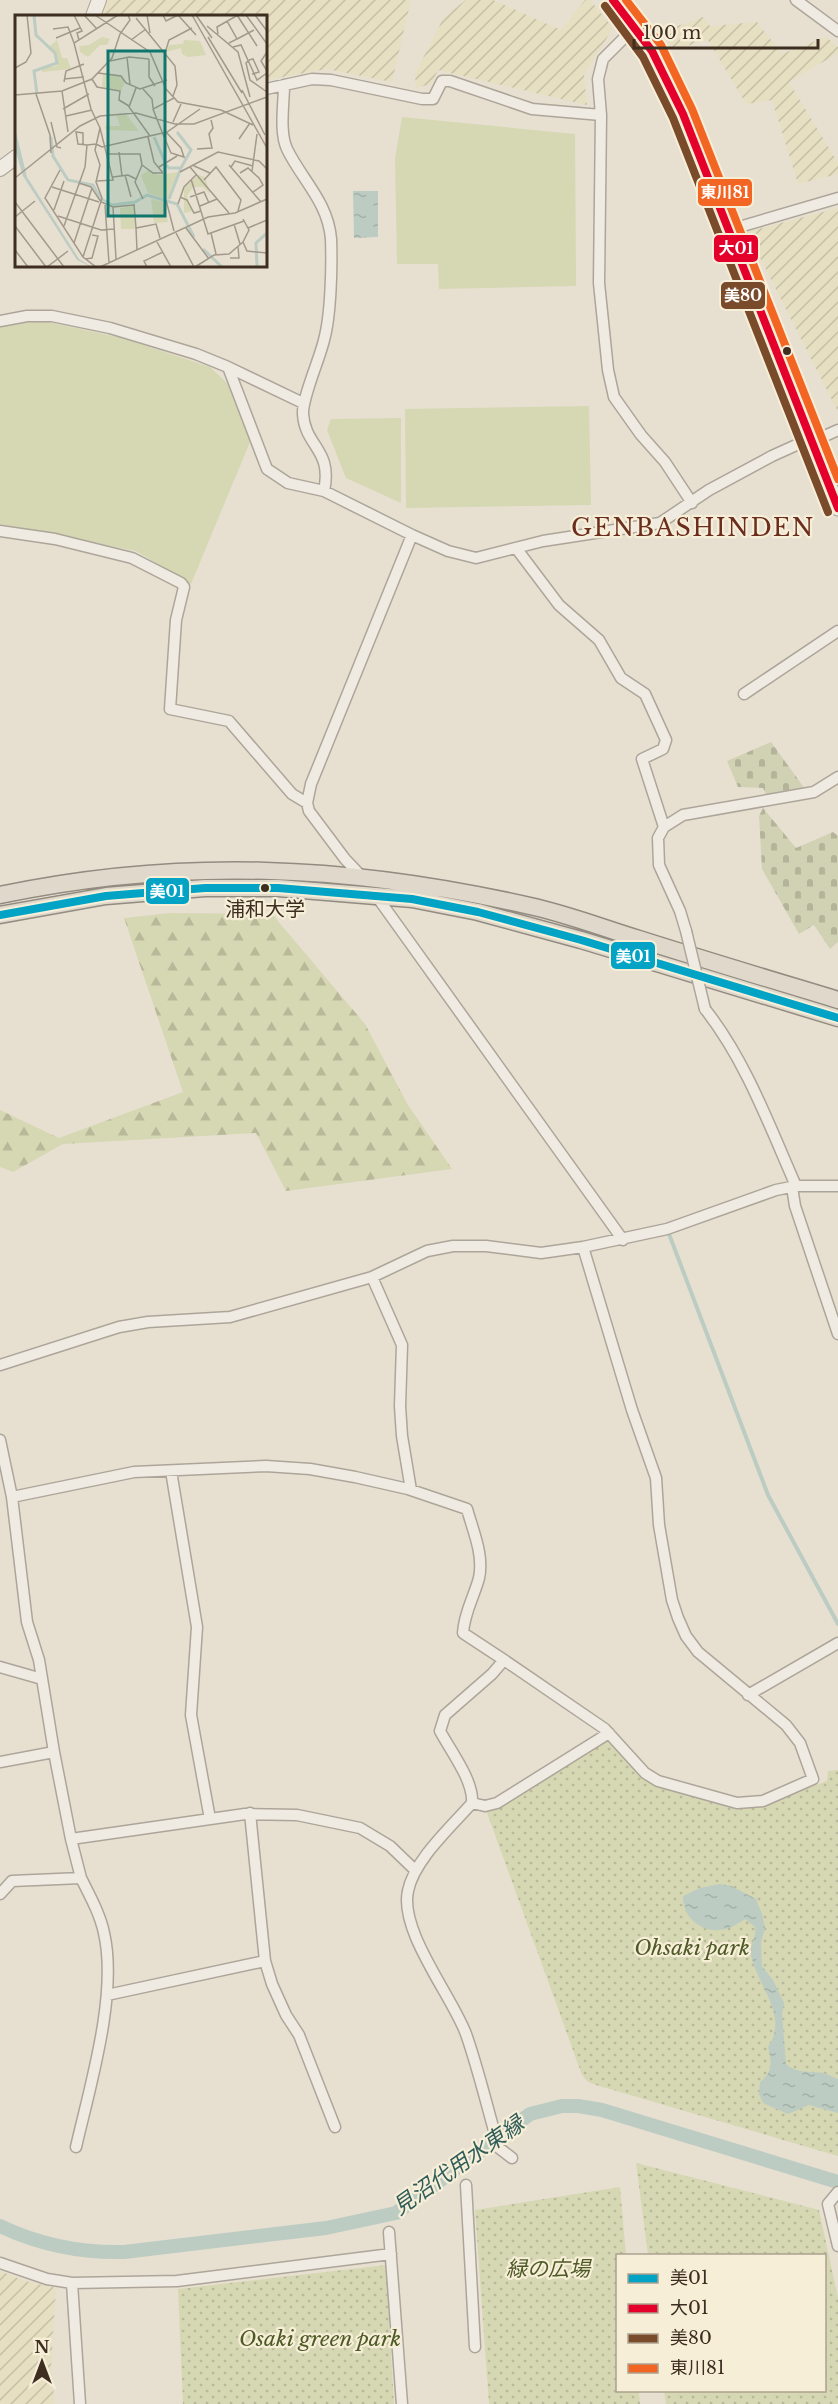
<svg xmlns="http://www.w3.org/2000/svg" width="838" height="2404" viewBox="0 0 838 2404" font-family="'Libre Baskerville','Noto Sans JP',serif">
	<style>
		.farmland { fill: url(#farmland-furrows) }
		.green { fill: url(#green-dots) }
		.forest { fill: url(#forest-firs) }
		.cemetery { fill: url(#cemetery-stones) }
		.pitch { fill: #d6d7b3 }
		.water { fill: url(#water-ripples) }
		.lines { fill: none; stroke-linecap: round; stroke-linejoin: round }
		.stream { stroke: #bcccc2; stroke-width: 4 }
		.canal { stroke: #bcccc2; stroke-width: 14 }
		.minor-casing { stroke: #ada599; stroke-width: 13 }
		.tertiary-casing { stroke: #ada599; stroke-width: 16 }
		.secondary-casing { stroke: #9c958a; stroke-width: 17 }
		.trunk-casing { stroke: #928b80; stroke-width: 19 }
		.minor { stroke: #efebe3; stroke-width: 10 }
		.tertiary { stroke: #efebe3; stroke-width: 14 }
		.secondary { stroke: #efebe3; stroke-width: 15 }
		.trunk { stroke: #e0d9cb; stroke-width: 16 }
		.minor-bridge-casing { stroke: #ada599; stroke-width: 13; stroke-linecap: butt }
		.minor-bridge { stroke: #efebe3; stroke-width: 10 }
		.bus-1-casing { stroke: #f7eed8; stroke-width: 12 }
		.bus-2-casing { stroke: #f7eed8; stroke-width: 12 }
		.bus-3-casing { stroke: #f7eed8; stroke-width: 12 }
		.bus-4-casing { stroke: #f7eed8; stroke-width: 12 }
		.bus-1 { stroke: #03a3c5; stroke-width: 8 }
		.bus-2 { stroke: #e4002b; stroke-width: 8 }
		.bus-3 { stroke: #7a4b2a; stroke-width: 8 }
		.bus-4 { stroke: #f26522; stroke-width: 8 }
		.bus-dot { fill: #3d2e20; stroke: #f7eed8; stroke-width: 2 }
		.labels { text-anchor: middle; stroke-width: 4.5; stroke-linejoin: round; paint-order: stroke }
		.bus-label { font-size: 20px; fill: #3d2e20; stroke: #f7eed8 }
		.park-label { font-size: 21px; font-style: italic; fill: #4d5a26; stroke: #f7eed8 }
		.water-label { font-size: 22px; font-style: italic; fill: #2f5d5a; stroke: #f7eed8 }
		.quarter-label { font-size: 24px; letter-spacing: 1.5px; fill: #6b2e1e; stroke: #f7eed8 }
		.inset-river { fill: none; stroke: #bcccc2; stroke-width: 3 }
		.inset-road { fill: none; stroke: #a3998a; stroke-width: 1.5 }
		.view { fill: #0f766e; fill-opacity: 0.15; stroke: #0f766e; stroke-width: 3 }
		.inset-edge { fill: none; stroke: #3d2e20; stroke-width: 3 }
		.line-badge { stroke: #f7eed8; stroke-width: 2 }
		.badge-label { font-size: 16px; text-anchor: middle; font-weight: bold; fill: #fff }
	</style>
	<defs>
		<pattern id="farmland-furrows" width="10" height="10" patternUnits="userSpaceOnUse" patternTransform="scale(1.5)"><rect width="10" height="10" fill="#e6dfc2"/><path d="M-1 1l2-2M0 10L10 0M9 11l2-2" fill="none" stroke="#c6c0a6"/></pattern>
		<pattern id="green-dots" width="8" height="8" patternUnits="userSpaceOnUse" patternTransform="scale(1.5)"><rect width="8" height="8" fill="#d6d7b3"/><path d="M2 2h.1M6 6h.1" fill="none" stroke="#b9b99a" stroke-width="1.8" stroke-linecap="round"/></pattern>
		<pattern id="forest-firs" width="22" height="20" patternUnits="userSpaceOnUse" patternTransform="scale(1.5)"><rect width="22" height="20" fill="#d6d7b3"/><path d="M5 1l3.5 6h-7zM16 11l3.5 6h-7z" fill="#b9b99a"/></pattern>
		<pattern id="cemetery-stones" width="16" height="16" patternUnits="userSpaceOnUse" patternTransform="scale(1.5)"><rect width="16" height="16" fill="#d1d1b3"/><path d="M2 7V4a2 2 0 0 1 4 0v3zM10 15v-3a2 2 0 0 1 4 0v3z" fill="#b4b49a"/></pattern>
		<pattern id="water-ripples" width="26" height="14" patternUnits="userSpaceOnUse" patternTransform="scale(1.5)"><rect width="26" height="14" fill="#bcccc2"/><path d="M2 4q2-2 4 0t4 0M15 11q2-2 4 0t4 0" fill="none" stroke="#a2b0a6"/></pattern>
	</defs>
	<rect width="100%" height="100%" fill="#e7e0d1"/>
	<path class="farmland" d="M 107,0 L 411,0 L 392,82 L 327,69 L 266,80 L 266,16 L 101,16 Z
		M 466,0 L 493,0 L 561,30 L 585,0 L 590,0 L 613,28 L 584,75 L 587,105 L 438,70 L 431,84 L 416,88 L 415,74 L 444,17 Z
		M 703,17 L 710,26 L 757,22 L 782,54 L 826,37 L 838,47 L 838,53 L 789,82 L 838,163 L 838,174 L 798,184 L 772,100 L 746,104 L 708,40 L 672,50 L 663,31 Z
		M 838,208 L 838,412 L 747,232 Z
		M 0,2271 L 25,2281 L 56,2288 L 51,2368 L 55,2404 L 0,2404 Z"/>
	<path class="green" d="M 602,1741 L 610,1742 L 656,1784 L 674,1791 L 737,1807 L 764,1804 L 827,1781 L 828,1771 L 838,1770 L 838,2156 L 596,2085 L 588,2082 L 582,2075 L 486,1810 Z
		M 636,2163 L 819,2210 L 838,2298 L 838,2404 L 666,2404 L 664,2391 L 824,2390 L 824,2256 L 648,2255 Z
		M 620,2187 L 626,2255 L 618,2256 L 618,2390 L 639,2391 L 640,2404 L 489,2404 L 475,2210 Z
		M 386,2265 L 394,2404 L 183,2404 L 178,2289 Z"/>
	<path class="forest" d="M 170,913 L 272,914 L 365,1024 L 408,1105 L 452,1169 L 286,1191 L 256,1133 L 63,1144 L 13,1172 L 0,1167 L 0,1110 L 59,1138 L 183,1092 L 124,918 Z"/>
	<path class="cemetery" d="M 771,742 L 805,789 L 768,798 L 763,788 L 738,787 L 727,761 Z
		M 763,808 L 796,848 L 833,832 L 838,836 L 838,942 L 830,949 L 814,925 L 799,934 L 762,869 L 759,816 Z"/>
	<path class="pitch" d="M 402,117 L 575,134 L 576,286 L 439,289 L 438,264 L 397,264 L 395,159 Z
		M 23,322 L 48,322 L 122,338 L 210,367 L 228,384 L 250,442 L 191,584 L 136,551 L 0,524 L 0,327 Z
		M 589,406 L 591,505 L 406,508 L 405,409 Z
		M 401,418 L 401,503 L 346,478 L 327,430 L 331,419 Z"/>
	<path class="water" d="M 353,191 L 378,191 L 378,237 L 354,238 Z
		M 720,1884 L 731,1886 L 756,1899 L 762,1914 L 765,1928 L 761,1942 L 762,1966 L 773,1980 L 784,2003 L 782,2014 L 786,2064 C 797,2074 811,2071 824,2073 C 828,2074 834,2078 838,2079 L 838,2113 L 809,2105 L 788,2114 L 763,2103 L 759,2094 L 760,2082 C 773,2072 772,2062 768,2047 C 790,2015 756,1985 751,1954 C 750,1944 757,1936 755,1927 L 745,1919 C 738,1924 728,1930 719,1930 C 699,1932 682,1915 683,1896 L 700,1888 Z"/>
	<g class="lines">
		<path class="stream" d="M 669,1234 L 768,1495 L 838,1624"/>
		<path class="canal" d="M 0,2226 C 40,2245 79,2253 124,2252 L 326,2228 L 396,2213 L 530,2114 L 562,2106 L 578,2106 L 602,2110 L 838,2182"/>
		<g class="minor-casing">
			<path id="minor" d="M 796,0 L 838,31
				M 635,27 L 603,59 L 598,79 L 601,115 L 599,283 L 608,370 L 614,397 L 641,435 L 665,462 L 692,503
				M 284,85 C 284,104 279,132 287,149 C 302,180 328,202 331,239 C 332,265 331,315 324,340 C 320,358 302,398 303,414 C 305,447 333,449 324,491
				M 266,89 L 312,79 L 331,80 L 422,99 L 433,99 L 442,81 L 450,81 L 532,109 L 601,115
				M 729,230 L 838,198
				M 0,321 L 27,316 L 52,316 L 110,328 L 196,354 L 228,367 L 267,469 L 288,483 L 324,491 L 412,535 L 448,551 L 476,558 L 543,541 L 660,523 L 709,490 L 772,456 L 803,442 L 818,439 L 838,430
				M 228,367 L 303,403
				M 0,531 L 55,539 L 132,558 L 181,583 L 184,587 L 176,620 L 170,709 L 229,721 L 292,794 L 307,803
				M 516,548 L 559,605 L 599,640 L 621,678 L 645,694 L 666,740 L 663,749 L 642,759 L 664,827
				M 744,694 L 838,631
				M 364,879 L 345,859 L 309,811 L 307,803 L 311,784 L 412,535
				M 375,894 L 623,1240
				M 686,931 L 680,911 L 659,865 L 658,838 L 664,827 L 683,815 L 814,792 L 838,777
				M 705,1009 C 746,1061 769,1125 796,1186
				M 792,1187 L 795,1206 L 838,1334
				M 372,1277 L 402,1345 L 400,1406 L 402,1436 L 411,1490
				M 0,1365 L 119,1327 L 148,1322 L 230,1317 L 372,1277 L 427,1251 L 453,1246 L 486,1246 L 541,1253 L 583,1247 L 667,1229 L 776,1190 L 796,1186 L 838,1186
				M 0,1440 L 12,1497 L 27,1622 L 39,1660 L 54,1752 L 71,1839 L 81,1878 L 12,1881 L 0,1894
				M 171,1471 L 197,1627 L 191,1715 L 210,1819
				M 12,1497 L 134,1472 L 266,1466 L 310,1469 L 355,1477 L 408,1489 L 467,1509 C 473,1531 484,1555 479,1578 C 474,1597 464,1613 463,1633 L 504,1660 L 492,1674 L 445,1715 L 440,1731 C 450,1750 474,1781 472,1803 C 451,1827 414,1860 408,1891 C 399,1931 452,1996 466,2034 C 479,2071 488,2111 499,2148 L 512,2158
				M 504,1660 L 605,1729 L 645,1773 L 658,1781 L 737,1803 L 763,1801 L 813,1779 L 800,1743 L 786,1725 L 698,1652 L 686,1636 L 678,1618 L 672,1600 L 659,1525 L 656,1478 L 632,1410 L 583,1247
				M 0,1667 L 42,1679
				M 748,1695 L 838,1643
				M 0,1762 L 54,1752
				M 472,1803 L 485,1806 L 497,1803 L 609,1733
				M 250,1813 L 265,1961 L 272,1984 L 286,2015 L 299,2035 L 335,2127
				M 71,1839 L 245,1814 L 297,1815 L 360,1828 L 390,1846 L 415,1870
				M 107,1995 L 265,1961
				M 76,2147 C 90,2086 118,1994 104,1933 C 100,1914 90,1896 81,1878
				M 466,2185 L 475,2347
				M 838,2192 L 828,2204 L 838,2246
				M 389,2232 L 402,2404
				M 0,2263 L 47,2279 L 72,2283 L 80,2404
				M 72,2283 L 177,2281 L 391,2254"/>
		</g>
		<g class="tertiary-casing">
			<path id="tertiary" d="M 93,16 L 99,0
				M 0,169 L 16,157"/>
		</g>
		<g class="secondary-casing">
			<path id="secondary" d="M 613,0 L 652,51 L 683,114 L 838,508"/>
		</g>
		<g class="trunk-casing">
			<path id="trunk" d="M 0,895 C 181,857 350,865 530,906 C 567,914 603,928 639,939 C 705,960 772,980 838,1000
				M 0,915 L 106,896 L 205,888 L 278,888 L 412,899 L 478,912 L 581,940 L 838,1018"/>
		</g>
		<use href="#minor" class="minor"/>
		<use href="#tertiary" class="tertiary"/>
		<use href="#secondary" class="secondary"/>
		<use href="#trunk" class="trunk"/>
		<g class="minor-bridge-casing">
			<path id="minor-bridge" d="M 686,931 L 705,1009"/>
		</g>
		<use href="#minor-bridge" class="minor-bridge"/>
		<g class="bus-1-casing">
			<path id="bus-1" d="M 0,915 L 106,896 L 205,888 L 278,888 L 412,899 L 478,912 L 581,940 L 838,1018"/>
		</g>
		<g class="bus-2-casing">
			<path id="bus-2" d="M 613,0 L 652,51 L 683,114 L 838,508"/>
		</g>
		<g class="bus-3-casing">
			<path id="bus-3" d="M 605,6 L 643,57 L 673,118 L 828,512"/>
		</g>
		<g class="bus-4-casing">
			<path id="bus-4" d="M 626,0 L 661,45 L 692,109 L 838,479"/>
		</g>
		<use href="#bus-1" class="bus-1"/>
		<use href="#bus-2" class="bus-2"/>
		<use href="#bus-3" class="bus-3"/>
		<use href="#bus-4" class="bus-4"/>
	</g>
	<g class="bus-dot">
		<circle cx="787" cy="351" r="5"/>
		<circle cx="265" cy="888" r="5"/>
	</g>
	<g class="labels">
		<g class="bus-label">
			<text x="265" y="916">浦和大学</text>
		</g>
		<g class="park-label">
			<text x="692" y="1955">Ohsaki park</text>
			<text x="548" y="2276">緑の広場</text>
			<text x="320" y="2346">Osaki green park</text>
		</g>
		<g class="water-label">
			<text transform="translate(458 2165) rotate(-35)" y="8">見沼代用水東縁</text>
		</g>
		<g class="quarter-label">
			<text x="693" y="536">GENBASHINDEN</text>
		</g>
	</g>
	<g transform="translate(15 15)">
		<rect width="252" height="252" fill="#e7e0d1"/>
		<path d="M 134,155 L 143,160 L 164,157 L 154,185 L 133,178 L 126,160 ZM 136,184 L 149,187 L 153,207 L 139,208 ZM 119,191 L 120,214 L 106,214 L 105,193 Z" fill="#d6d7b3"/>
		<path d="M 87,22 L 95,24 L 92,30 L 85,30 L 73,42 L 65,37 L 64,31 L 74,30 ZM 42,25 L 47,43 L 52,43 L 56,54 L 27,57 L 27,53 L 42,51 L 41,40 L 34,32 ZM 169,25 L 185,26 L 191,40 L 173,42 L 167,39 L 166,33 L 151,37 L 154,30 L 168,29 ZM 101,99 L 111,99 L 124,116 L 91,115 L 90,111 L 105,111 ZM 183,160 L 190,162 L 195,179 L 188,172 L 178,172 L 172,181 L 177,196 L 169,198 L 169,174 Z" fill="#d6d7b3"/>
		<path d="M 88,59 L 107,61 L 110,67 L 106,76 L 87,72 Z" fill="#d6d7b3"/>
		<path d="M 0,113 L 12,162 L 64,244 L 77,252 L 62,245 L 8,161 L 0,134 Z" fill="#bcccc2"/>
		<path class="inset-river" d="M 19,0 L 21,20 L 40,38 L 42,48 L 19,56 L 22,79M 162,117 L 176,135 L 166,153M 36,122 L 38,141 L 53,165 L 78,170 L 86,184 L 97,190 L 120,187 L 132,180 L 162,189 L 179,222M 139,122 L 150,147M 151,150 L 154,153 L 166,153 L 154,184M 188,234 L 207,252M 242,252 L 241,228 L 252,218"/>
		<path class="inset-road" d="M 59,0 L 67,16 L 62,18 L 64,25M 69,0 L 82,14M 80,0 L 135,37 L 151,74 L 163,87 L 206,95 L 238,110M 132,0 L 135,18M 148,0 L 151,6 L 163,0M 163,0 L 181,20M 177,0 L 252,133M 181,0 L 197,23M 222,0 L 242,31M 231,0 L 252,29M 240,0 L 252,16M 121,3 L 160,51 L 162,70 L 158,81M 212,6 L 222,24 L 214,28M 192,11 L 223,37 L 235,82M 38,14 L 53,12 L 59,28M 203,19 L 202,12 L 223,0M 193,22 L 227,78M 41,23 L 65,13M 222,24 L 239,15M 116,25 L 131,14M 218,32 L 226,30 L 242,65 L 252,58M 252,37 L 246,46 L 252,56M 150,38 L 154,25 L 177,13M 112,42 L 115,70M 134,44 L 134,62 L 140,71M 234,45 L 231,48 L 235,65 L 252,77M 234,45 L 238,44 L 244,57 L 237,59M 95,46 L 114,42 L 134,44M 0,53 L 11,47 L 16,38 L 12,0M 83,58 L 106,61 L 111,68 L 125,74 L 152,65M 49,64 L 69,62M 77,64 L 82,72 L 105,76 L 104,85 L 114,91M 49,67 L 51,56 L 69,49M 121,73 L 114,92 L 135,121M 128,74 L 137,84 L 138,93M 227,75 L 250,120M 47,76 L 53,117M 21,79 L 35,120 L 36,138M 0,80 L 47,76 L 77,64 L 97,43 L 105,19 L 115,5 L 113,0M 48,94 L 74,79M 51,101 L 77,95M 36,107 L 42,132 L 46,133M 158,107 L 166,89M 147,117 L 156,138 L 169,142 L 166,133 L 151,117M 147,117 L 138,94 L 159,83M 133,122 L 139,147 L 148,158M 224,124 L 235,108M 68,129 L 68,118 L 61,117 L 63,129 L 72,130 L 81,129M 81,129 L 87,132 L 152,117 L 185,94M 182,134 L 197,133 L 194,119 L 198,113 L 196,105M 104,137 L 107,161M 93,139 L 125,139 L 127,150 L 120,167 L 128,184M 127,150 L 138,158 L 148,158M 177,150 L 195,158M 214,150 L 246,187M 144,152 L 162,141M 175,152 L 214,198M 216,152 L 220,146 L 238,151M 45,155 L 30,183 L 68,242M 237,156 L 242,119M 165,157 L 203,137 L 244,146 L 252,154M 225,158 L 233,153 L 244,163 L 248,170 L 238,177M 110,160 L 116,182M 98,162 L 113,160 L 121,164M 0,163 L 65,111 L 85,101 L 121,98 L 160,109 L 179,109 L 252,82M 176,164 L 193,219 L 229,206M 189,165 L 201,152 L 226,185 L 223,196M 82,166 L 98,165 L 85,113M 64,168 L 76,172 L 86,187 L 98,192 L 101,244M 37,172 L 84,187M 165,182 L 172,185 L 179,198 L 186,196M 175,182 L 189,177 L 194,188M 151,185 L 159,216M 0,187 L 49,252M 119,189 L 121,213 L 141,209 L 145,223M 163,189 L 169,172 L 181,160M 90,190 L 94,248M 185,191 L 202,184M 98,192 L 119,190M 39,195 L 49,166M 43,201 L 86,215 L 99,214M 0,202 L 20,186M 228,204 L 234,215 L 228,227 L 232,236 L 252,238M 219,209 L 225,229M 0,211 L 31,252M 49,211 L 70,152 L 72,130M 121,213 L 122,235M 171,213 L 194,244M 233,213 L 252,205M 161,218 L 179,252M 196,218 L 201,239M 142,227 L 156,252M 59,228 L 77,173M 0,235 L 13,252M 215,243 L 224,243 L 223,231M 70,244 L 77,243 L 83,221 L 77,220M 32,252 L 53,236M 81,252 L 68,242 L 87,183 L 81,167 L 85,150 L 80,135 L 85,113 L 76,94 L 59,28 L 103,0M 85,252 L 193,202 L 220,198 L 252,184M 132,252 L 129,246 L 148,237M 180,252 L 199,240 L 214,239 L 228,227"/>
		<path class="view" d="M 93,36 L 150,36 L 150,201 L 93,201 Z"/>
		<rect width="252" height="252" class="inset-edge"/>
	</g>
	<g class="line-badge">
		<rect x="697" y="178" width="56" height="29" rx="6" fill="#f26522"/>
		<rect x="713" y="234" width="46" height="29" rx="6" fill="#e4002b"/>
		<rect x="720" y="281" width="46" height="29" rx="6" fill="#7a4b2a"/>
		<rect x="145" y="877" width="45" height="28" rx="6" fill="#03a3c5"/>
		<rect x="610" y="941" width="46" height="29" rx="6" fill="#03a3c5"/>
	</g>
	<g class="badge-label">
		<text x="725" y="198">東川81</text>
		<text x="736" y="254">大01</text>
		<text x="743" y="301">美80</text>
		<text x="167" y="897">美01</text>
		<text x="633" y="962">美01</text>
	</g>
	<rect x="616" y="2254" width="210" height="138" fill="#f7eed8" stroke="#ada18e" stroke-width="1.5"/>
	<rect x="628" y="2274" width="30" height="9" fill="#03a3c5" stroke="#ada18e" stroke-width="1.5"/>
	<text x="670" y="2284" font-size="18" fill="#3d2e20">美01</text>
	<rect x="628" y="2304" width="30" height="9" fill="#e4002b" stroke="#ada18e" stroke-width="1.5"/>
	<text x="670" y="2314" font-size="18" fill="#3d2e20">大01</text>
	<rect x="628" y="2334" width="30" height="9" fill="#7a4b2a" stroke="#ada18e" stroke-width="1.5"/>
	<text x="670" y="2344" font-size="18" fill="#3d2e20">美80</text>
	<rect x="628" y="2364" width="30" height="9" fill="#f26522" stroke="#ada18e" stroke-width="1.5"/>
	<text x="670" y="2374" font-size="18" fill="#3d2e20">東川81</text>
	<g transform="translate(42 2362)" stroke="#f7eed8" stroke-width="4.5" paint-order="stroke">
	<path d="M0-4.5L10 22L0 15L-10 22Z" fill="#3d2e20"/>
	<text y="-9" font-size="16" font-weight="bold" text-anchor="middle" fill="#3d2e20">N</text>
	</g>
	<path d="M634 39v9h184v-9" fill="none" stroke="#3d2e20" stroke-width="3"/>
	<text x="643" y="39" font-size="18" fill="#3d2e20" stroke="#f7eed8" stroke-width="4.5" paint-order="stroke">100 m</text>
</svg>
